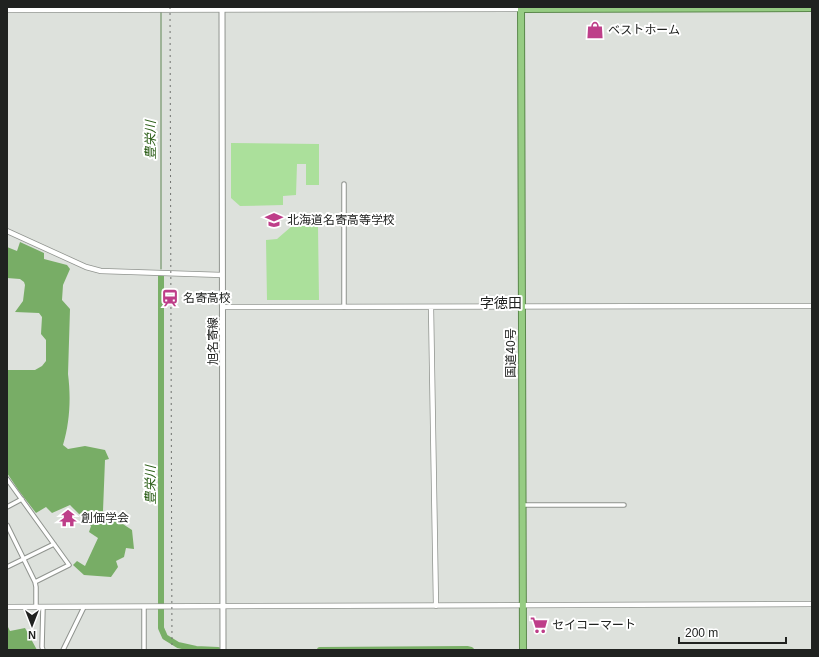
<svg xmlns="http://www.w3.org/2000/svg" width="819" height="657" viewBox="0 0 819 657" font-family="Helvetica,'Noto Sans JP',sans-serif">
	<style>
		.green { fill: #abe09b }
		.forest { fill: #78ad66 }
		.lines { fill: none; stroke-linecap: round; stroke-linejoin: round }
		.stream { stroke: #5e8552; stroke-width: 1 }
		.river { stroke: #79af67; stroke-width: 6 }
		.minor-casing { stroke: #90948f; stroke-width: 5.5 }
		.tertiary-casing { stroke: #90948f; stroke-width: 6 }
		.secondary-casing { stroke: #90948f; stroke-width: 7 }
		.trunk-casing { stroke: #5b884c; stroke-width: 8 }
		.minor { stroke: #fff; stroke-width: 3.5 }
		.tertiary { stroke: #fff; stroke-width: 4.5 }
		.secondary { stroke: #fff; stroke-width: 5 }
		.trunk { stroke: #96cc83; stroke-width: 6 }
		.rail { stroke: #6f716e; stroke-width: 1; stroke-dasharray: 2 4; stroke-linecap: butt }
		.labels { text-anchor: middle; stroke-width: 4; stroke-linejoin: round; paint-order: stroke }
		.poi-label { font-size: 12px; fill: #202220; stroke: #fff; text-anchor: start }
		.street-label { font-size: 12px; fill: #202220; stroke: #fff }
		.water-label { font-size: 13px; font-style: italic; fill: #2b5e17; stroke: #fff }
		.quarter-label { font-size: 14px; fill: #202220; stroke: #fff }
	</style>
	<rect width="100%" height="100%" fill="#dde1dc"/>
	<path class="green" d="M 231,143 L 319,144 L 319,185 L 306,185 L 306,164 L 297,164 L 296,195 L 283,196 L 283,205 L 240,206 L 231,198 Z
		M 292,226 L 318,226 L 319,300 L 267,300 L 266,240 L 277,239 Z"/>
	<path class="forest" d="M 20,242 L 44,253 L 44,259 L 67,265 L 70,269 L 63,285 L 62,300 L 70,309 L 68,374 C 71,397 70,422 63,445 L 68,449 L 85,446 L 105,450 L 109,459 L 105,460 L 103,511 L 132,530 L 134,549 L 126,548 L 124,557 L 116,561 L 118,567 L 111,577 L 84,575 L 73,565 L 77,561 L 85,566 L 98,538 L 89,532 L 91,526 L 70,505 L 52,513 L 46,507 L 36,513 L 19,491 L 7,473 L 7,370 L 35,370 L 42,366 L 46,361 L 46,340 L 41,334 L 42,317 L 39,313 L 15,312 L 23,301 L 25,285 L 24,282 L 20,279 L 7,278 L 7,247 L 17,251 Z
		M 7,625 L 10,631 L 25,628 L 37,650 L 12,650 L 11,649 L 7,650 Z"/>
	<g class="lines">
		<path class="stream" d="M 161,11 L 161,269"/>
		<path class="river" d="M 161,276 L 161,628 L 165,637 L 178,645 L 196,649 L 218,650
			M 320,650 L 467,649 L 471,650"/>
		<g class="minor-casing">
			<path id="minor" d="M 344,184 L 344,307
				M 7,479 L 69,565 L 35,582
				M 522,505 L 624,505
				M 7,507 L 22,499
				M 7,525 L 35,582 L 36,587 L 36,607
				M 7,567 L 54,544
				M 43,607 L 42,647 L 43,650
				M 144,607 L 144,650
				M 63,650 L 84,607"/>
		</g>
		<g class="tertiary-casing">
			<path id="tertiary" d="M 7,10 L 521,9
				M 7,231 L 86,267 L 101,271 L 222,275
				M 223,307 L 812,306
				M 431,307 L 436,606
				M 7,607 L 812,604"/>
		</g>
		<g class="secondary-casing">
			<path id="secondary" d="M 222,7 L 223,650"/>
		</g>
		<g class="trunk-casing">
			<path id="trunk" d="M 521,7 L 523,650
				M 521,9 L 812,8"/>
		</g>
		<use href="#minor" class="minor"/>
		<use href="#tertiary" class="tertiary"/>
		<use href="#secondary" class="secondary"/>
		<use href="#trunk" class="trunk"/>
		<path class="rail" d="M 170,7 L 172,650"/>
	</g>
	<defs>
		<g id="shop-bare" transform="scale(1.38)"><path d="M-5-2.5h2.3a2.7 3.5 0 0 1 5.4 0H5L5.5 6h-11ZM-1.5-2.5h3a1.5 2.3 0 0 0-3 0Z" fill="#be3e89" stroke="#fff" stroke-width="2.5" paint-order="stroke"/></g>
		<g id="school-bare" transform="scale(1.38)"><path d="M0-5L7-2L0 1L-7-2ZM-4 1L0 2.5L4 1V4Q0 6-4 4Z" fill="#be3e89" stroke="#fff" stroke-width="2.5" paint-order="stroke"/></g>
		<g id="station-bare" transform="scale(1.38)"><path d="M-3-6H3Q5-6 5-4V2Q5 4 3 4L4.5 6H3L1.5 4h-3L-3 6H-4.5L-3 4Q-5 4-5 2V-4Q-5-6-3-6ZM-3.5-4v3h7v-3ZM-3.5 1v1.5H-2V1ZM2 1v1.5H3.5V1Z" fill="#be3e89" stroke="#fff" stroke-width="2.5" paint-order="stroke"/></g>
		<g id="temple-bare" transform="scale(1.38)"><path d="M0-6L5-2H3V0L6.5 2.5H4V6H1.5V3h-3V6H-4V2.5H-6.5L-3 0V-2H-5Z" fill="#be3e89" stroke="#fff" stroke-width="2.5" paint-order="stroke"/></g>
		<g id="supermarket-bare" transform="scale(1.38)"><path d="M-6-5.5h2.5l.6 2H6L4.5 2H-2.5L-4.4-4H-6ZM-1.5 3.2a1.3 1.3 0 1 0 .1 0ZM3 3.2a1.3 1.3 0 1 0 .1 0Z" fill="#be3e89" stroke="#fff" stroke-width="2.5" paint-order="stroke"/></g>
	</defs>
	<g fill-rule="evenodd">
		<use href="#shop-bare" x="595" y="30"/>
		<use href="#school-bare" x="274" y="220"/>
		<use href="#station-bare" x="170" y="298"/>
		<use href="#temple-bare" x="68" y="518"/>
		<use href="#supermarket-bare" x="539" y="625"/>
	</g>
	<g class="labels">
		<g class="poi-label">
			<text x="608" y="34">ベストホーム</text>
			<text x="287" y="224">北海道名寄高等学校</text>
			<text x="183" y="302">名寄高校</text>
			<text x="81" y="522">創価学会</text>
			<text x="552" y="629">セイコーマート</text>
		</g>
		<g class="street-label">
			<text transform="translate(213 341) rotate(-90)" y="4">旭名寄線</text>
			<text transform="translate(511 353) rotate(-90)" y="4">国道40号</text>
		</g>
		<g class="water-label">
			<text transform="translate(150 140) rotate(-90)" y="5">豊栄川</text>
			<text transform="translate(150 485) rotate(-90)" y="5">豊栄川</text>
		</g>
		<g class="quarter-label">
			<text x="501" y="308">字徳田</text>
		</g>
	</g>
	<rect width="819" height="657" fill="none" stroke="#202220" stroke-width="16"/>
	<g transform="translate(32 625) rotate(180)" stroke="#ffffff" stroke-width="3" paint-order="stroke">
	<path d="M0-3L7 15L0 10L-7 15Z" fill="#202220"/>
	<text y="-6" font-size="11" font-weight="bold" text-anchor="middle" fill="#202220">N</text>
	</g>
	<path d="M679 637v6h107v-6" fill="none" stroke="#202220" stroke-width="2"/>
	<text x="685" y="637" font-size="12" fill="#202220" stroke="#ffffff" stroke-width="3" paint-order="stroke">200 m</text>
</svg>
